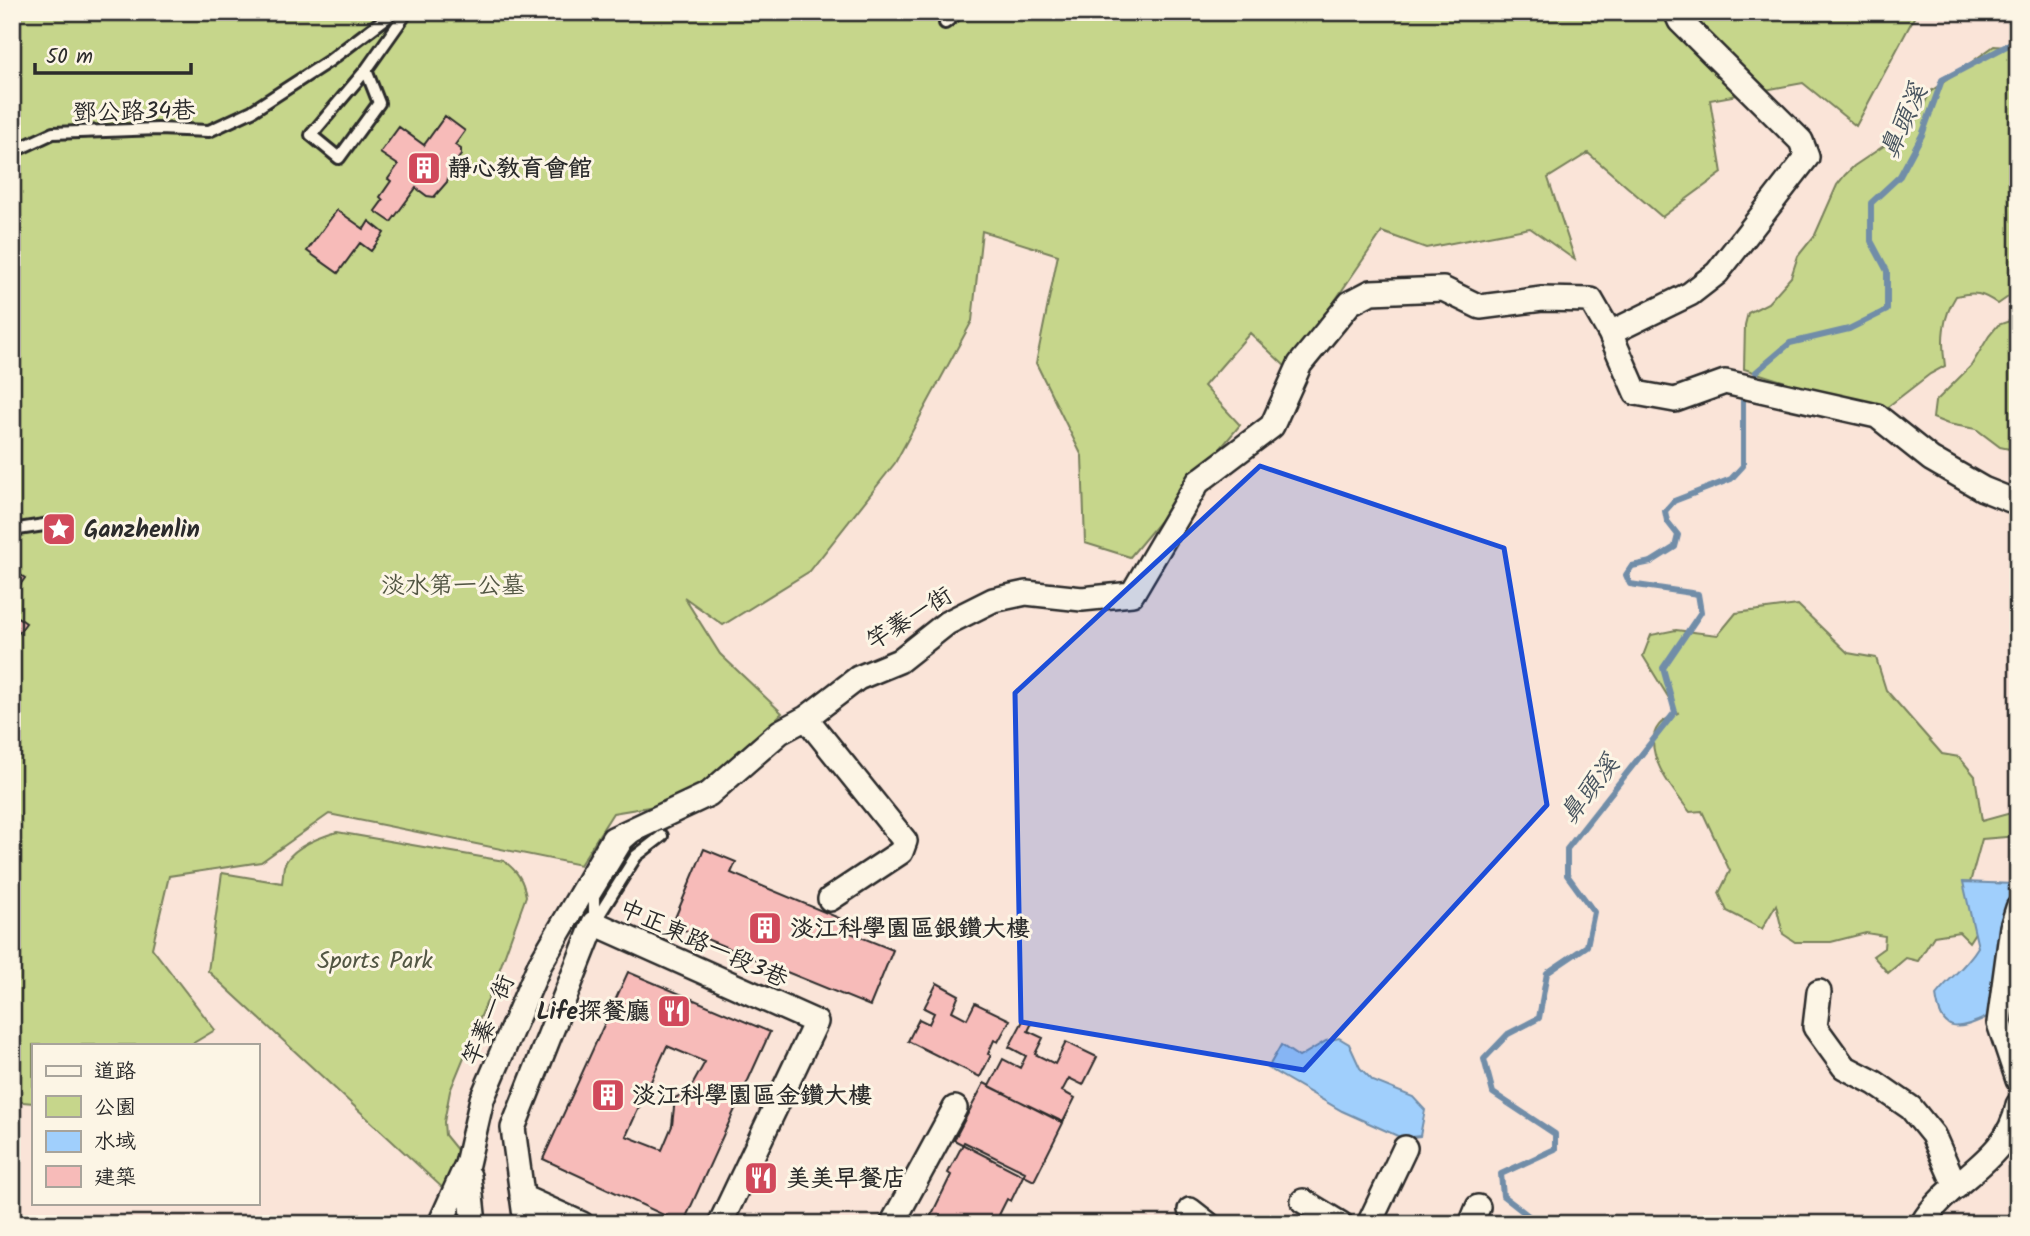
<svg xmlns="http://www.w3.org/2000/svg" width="2030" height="1236" viewBox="0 0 2030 1236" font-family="Kalam,'LXGW WenKai TC',sans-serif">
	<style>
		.green { fill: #c6d68b; stroke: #78805b; stroke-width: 2 }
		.water { fill: #a0cffc; stroke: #718da8; stroke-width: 2 }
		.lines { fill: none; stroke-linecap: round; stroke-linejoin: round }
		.stream { stroke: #718da8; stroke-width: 6 }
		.building { fill: #f7bbb9; stroke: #2b2b2b; stroke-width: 2; fill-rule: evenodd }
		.service-casing { stroke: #2b2b2b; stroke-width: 16 }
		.minor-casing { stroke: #2b2b2b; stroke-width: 28 }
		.service { stroke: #fcf5e5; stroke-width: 10 }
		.minor { stroke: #fcf5e5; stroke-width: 23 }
		.marked { fill: #1d4ed8; fill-opacity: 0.2; stroke: #1d4ed8; stroke-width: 5; stroke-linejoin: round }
		.labels { text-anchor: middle; stroke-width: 6; stroke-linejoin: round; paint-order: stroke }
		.street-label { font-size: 24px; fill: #2b2b2b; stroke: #fcf5e5 }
		.poi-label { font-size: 24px; font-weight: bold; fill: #2b2b2b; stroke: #fcf5e5; text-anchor: start }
		.park-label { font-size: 24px; fill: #525643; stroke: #fcf5e5 }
		.water-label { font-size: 26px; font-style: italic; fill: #48545f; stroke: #fcf5e5 }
	</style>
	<rect width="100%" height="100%" fill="#fae4d8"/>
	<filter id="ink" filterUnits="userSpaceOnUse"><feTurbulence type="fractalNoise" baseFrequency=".0143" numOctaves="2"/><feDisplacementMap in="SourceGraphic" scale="14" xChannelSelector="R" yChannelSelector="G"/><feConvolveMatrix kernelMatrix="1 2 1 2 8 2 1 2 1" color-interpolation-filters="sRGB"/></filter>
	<g filter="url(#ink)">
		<path class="green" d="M 12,12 L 1917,12 L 1856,126 L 1803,83 L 1710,100 L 1722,173 L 1662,217 L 1588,153 L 1548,178 L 1575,260 L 1530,228 L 1426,248 L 1382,232 L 1288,369 L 1250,333 L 1204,386 L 1240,425 L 1130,557 L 1085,543 L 1082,456 L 1036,363 L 1058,255 L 982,231 L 972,321 L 895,463 L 810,571 L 723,625 L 684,597 L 720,654 L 782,713 L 719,775 L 667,804 L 613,813 L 580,865 L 329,814 L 261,862 L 169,876 L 152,948 L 215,1030 L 190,1045 L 33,1045 L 33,1103 L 12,1101 Z
			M 1994,46 L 2018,48 L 2018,265 L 2011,295 L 1998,304 C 1983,293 1974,291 1956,296 C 1942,318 1941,340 1945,366 L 1930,374 L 1881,412 L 1744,369 L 1745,325 L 1748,313 L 1768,303 L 1791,277 L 1798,256 L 1815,235 L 1837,185 L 1845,175 L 1854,166 L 1906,131 L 1916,121 L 1930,92 Z
			M 2018,318 L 2018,445 L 2014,450 L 2000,447 L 1976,429 L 1948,424 L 1933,418 L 1935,402 L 1971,366 L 1989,336 L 1998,325 Z
			M 1798,605 L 1848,653 L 1876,658 L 1886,690 L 1942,754 L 1959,757 L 1975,776 L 1982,821 L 2018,811 L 2018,836 L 1982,839 L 1968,890 L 1976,931 L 1969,942 L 1959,932 L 1934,936 L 1918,961 L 1906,958 L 1888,973 L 1873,956 L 1884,948 L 1885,936 L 1866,933 L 1831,942 L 1795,942 L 1783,934 L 1776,905 L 1762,929 L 1727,911 L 1719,893 L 1730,871 L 1702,811 L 1690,812 C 1675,793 1639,750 1659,725 C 1663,720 1673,716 1678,713 L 1643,656 L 1651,635 L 1676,630 L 1718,635 L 1736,613 Z
			M 337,832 L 504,861 C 517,871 523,879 526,896 L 495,982 L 450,1091 L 444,1122 L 445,1135 L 458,1151 L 447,1192 L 208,971 L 222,873 L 282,883 C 283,878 283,871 284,866 C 291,847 320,837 337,832 Z"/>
		<path class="water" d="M 1963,882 L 2013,884 L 2000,935 L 1987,1017 C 1957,1031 1941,1034 1936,995 C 1950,977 1966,967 1978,947 Z
			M 1339,1038 L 1349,1044 L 1360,1068 L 1373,1081 L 1413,1097 L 1425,1110 L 1420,1136 L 1402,1138 L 1342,1111 L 1268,1068 L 1281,1045 L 1299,1057 L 1326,1041 Z"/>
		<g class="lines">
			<path class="stream" d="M 1756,372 L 1790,343 L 1849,329 L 1887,310 L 1887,271 L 1871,241 L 1871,203 L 1900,176 L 1922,135 L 1942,80 L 2018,40
				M 1539,1224 L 1503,1196 L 1501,1174 L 1555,1149 L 1555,1134 L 1493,1093 L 1484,1059 L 1508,1034 L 1539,1018 L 1547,973 L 1587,946 L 1594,912 L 1567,875 L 1567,849 L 1675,712 L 1663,668 L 1701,612 L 1698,594 L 1630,584 L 1626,575 L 1632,566 L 1651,562 L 1675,547 L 1678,535 L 1667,521 L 1665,511 L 1674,501 L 1731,479 L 1743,466 L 1743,398"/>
		</g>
		<path class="building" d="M 445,116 L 465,131 L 455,145 L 461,149 L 461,155 L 450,170 L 447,182 L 434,197 L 427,196 L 416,188 L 391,222 L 375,211 L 383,200 L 380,197 L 391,181 L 388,179 L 398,165 L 380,153 L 399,127 L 424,145 Z
			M 337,210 L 364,229 L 369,221 L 384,233 L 371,251 L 360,243 L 338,273 L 307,251 Z
			M 12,569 L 25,578 L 12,596 Z
			M 12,613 L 26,623 L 12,642 Z
			M 704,849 L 736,862 L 731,873 L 851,923 L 848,932 L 893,950 L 870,1006 L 672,925 Z
			M 628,972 L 770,1032 L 683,1224 L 543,1159 ZM 667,1046 L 705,1062 L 689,1091 L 675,1098 L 672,1126 L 662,1150 L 626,1136 Z
			M 937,983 L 959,995 L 952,1011 L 967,1019 L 975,1003 L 1010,1020 L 998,1042 L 994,1040 L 988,1054 L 991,1055 L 980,1077 L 908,1041 L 919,1019 L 929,1024 L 934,1013 L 924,1008 Z
			M 1024,1019 L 1032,1023 L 1028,1031 L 1043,1038 L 1035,1054 L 1055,1064 L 1066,1042 L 1097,1057 L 1083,1085 L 1069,1078 L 1062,1091 L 1075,1098 L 1063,1122 L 989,1086 L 1003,1059 L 1020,1068 L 1026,1056 L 1009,1047 Z
			M 984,1083 L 1063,1123 L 1034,1181 L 954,1140 Z
			M 964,1142 L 1025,1172 L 1011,1201 L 1007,1199 L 999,1215 L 1002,1216 L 1000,1221 L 1004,1224 L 959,1224 L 953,1221 L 951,1224 L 927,1224 L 951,1175 L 948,1173 Z"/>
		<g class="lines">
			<g class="service-casing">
				<path id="service" d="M 945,23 L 959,12
					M 366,70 L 379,103 L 339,158 L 311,135 L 366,70 L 407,12
					M 12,152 L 53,133 L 158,129 L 209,131 L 252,111 L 329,61 L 394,12
					M 12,530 L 63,522
					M 635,836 L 627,843 L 594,897 L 594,923 L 636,856 L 662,836"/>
			</g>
			<g class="minor-casing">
				<path id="minor" d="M 1610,333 L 1690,294 L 1717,273 L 1807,157 L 1801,141 L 1680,21 L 1676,12
					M 806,718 L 905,841 L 901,852 L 830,899
					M 2018,908 L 2012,927 L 1999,1023 L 2018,1080
					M 1819,992 L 1815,1027 L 1844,1067 L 1875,1083 L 1911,1108 L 1933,1135 L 1956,1187
					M 469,1176 L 474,1224
					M 522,1197 L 582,1224
					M 1303,1201 L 1341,1224
					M 1190,1210 L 1208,1224
					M 440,1224 L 467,1164 L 482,1099 L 540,964 L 613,839 L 709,794 L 780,732 L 806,718 L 858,678 L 899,661 L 947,623 L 993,600 L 1026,593 L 1082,599 L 1132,594 L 1198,482 L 1272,426 L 1300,364 L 1350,303 L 1371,292 L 1443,289 L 1480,307 L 1542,299 L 1591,300 L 1610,333 L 1636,393 L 1675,400 L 1725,382 L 1877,416 L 1931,459 L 1983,489 L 2018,503
					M 526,1224 L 513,1128 L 594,923 L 816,1022 L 720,1224
					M 892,1224 L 955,1108
					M 1369,1224 L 1405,1148
					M 1471,1224 L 1478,1207
					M 1922,1224 C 1949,1178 2008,1162 2018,1105"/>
			</g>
			<use href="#service" class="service"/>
			<use href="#minor" class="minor"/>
		</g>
	</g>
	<path class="marked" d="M 1260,466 L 1504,548 L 1547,805 L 1304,1070 L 1021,1022 L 1015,693 Z"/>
	<defs>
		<g id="building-square" transform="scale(1.75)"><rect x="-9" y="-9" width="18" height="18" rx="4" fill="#d1495b" stroke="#fcf5e5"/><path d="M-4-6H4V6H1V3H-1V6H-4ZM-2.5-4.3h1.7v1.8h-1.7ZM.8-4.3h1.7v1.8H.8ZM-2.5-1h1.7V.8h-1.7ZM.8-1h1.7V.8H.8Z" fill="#fff"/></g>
		<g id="sight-square" transform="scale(1.75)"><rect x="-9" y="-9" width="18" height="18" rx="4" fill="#d1495b" stroke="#fcf5e5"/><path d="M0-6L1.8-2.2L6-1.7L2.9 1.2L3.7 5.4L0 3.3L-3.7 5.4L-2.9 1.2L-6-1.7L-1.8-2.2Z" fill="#fff"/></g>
		<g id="restaurant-square" transform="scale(1.75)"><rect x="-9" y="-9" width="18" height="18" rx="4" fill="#d1495b" stroke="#fcf5e5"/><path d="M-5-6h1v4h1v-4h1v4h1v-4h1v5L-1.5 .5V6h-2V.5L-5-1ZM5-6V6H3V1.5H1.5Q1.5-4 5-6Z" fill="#fff"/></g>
	</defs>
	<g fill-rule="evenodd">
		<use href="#building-square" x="424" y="168"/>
		<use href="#sight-square" x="59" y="529"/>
		<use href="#building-square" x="765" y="928"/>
		<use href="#restaurant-square" x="674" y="1011"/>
		<use href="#building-square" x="608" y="1095"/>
		<use href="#restaurant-square" x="761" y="1178"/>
	</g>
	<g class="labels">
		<g class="street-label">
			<text transform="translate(134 111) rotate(-1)" y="8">鄧公路34巷</text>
			<text transform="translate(909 618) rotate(-32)" y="8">竿蓁一街</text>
			<text transform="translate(704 943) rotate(24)" y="8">中正東路一段3巷</text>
			<text transform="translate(488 1020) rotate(-67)" y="8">竿蓁一街</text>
		</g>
		<g class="poi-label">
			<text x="448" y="176">靜心教育會館</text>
			<text x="84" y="537">Ganzhenlin</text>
			<text x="790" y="936">淡江科學園區銀鑽大樓</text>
			<text x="650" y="1019" text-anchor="end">Life探餐廳</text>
			<text x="632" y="1103">淡江科學園區金鑽大樓</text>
			<text x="786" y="1186">美美早餐店</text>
		</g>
		<g class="park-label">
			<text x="453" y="593">淡水第一公墓</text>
			<text x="375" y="968">Sports Park</text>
		</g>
		<g class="water-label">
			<text transform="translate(1903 121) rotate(-66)" y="9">鼻頭溪</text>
			<text transform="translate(1589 789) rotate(-52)" y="9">鼻頭溪</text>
		</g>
	</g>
	<rect width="2030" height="1236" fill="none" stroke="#fcf5e5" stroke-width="42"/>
	<rect x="21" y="21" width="1988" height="1194" fill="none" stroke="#2b2b2b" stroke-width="2.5" filter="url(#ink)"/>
	<rect x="32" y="1044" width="228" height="161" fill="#fcf5e5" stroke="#a8a49b" stroke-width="2"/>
	<rect x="46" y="1066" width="35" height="10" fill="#fcf5e5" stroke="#a8a49b" stroke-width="2"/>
	<text x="94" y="1078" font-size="21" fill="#2b2b2b">道路</text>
	<rect x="46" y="1096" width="35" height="21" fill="#c6d68b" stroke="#a8a49b" stroke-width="2"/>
	<text x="94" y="1114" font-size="21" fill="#2b2b2b">公園</text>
	<rect x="46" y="1131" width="35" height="21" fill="#a0cffc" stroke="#a8a49b" stroke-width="2"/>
	<text x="94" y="1148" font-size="21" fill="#2b2b2b">水域</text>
	<rect x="46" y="1166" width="35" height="21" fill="#f7bbb9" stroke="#a8a49b" stroke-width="2"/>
	<text x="94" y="1184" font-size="21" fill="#2b2b2b">建築</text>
	<path d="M35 63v10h156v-10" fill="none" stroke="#2b2b2b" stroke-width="3.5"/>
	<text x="46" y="63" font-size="21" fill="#2b2b2b" stroke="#fcf5e5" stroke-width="5" paint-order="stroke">50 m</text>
</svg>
